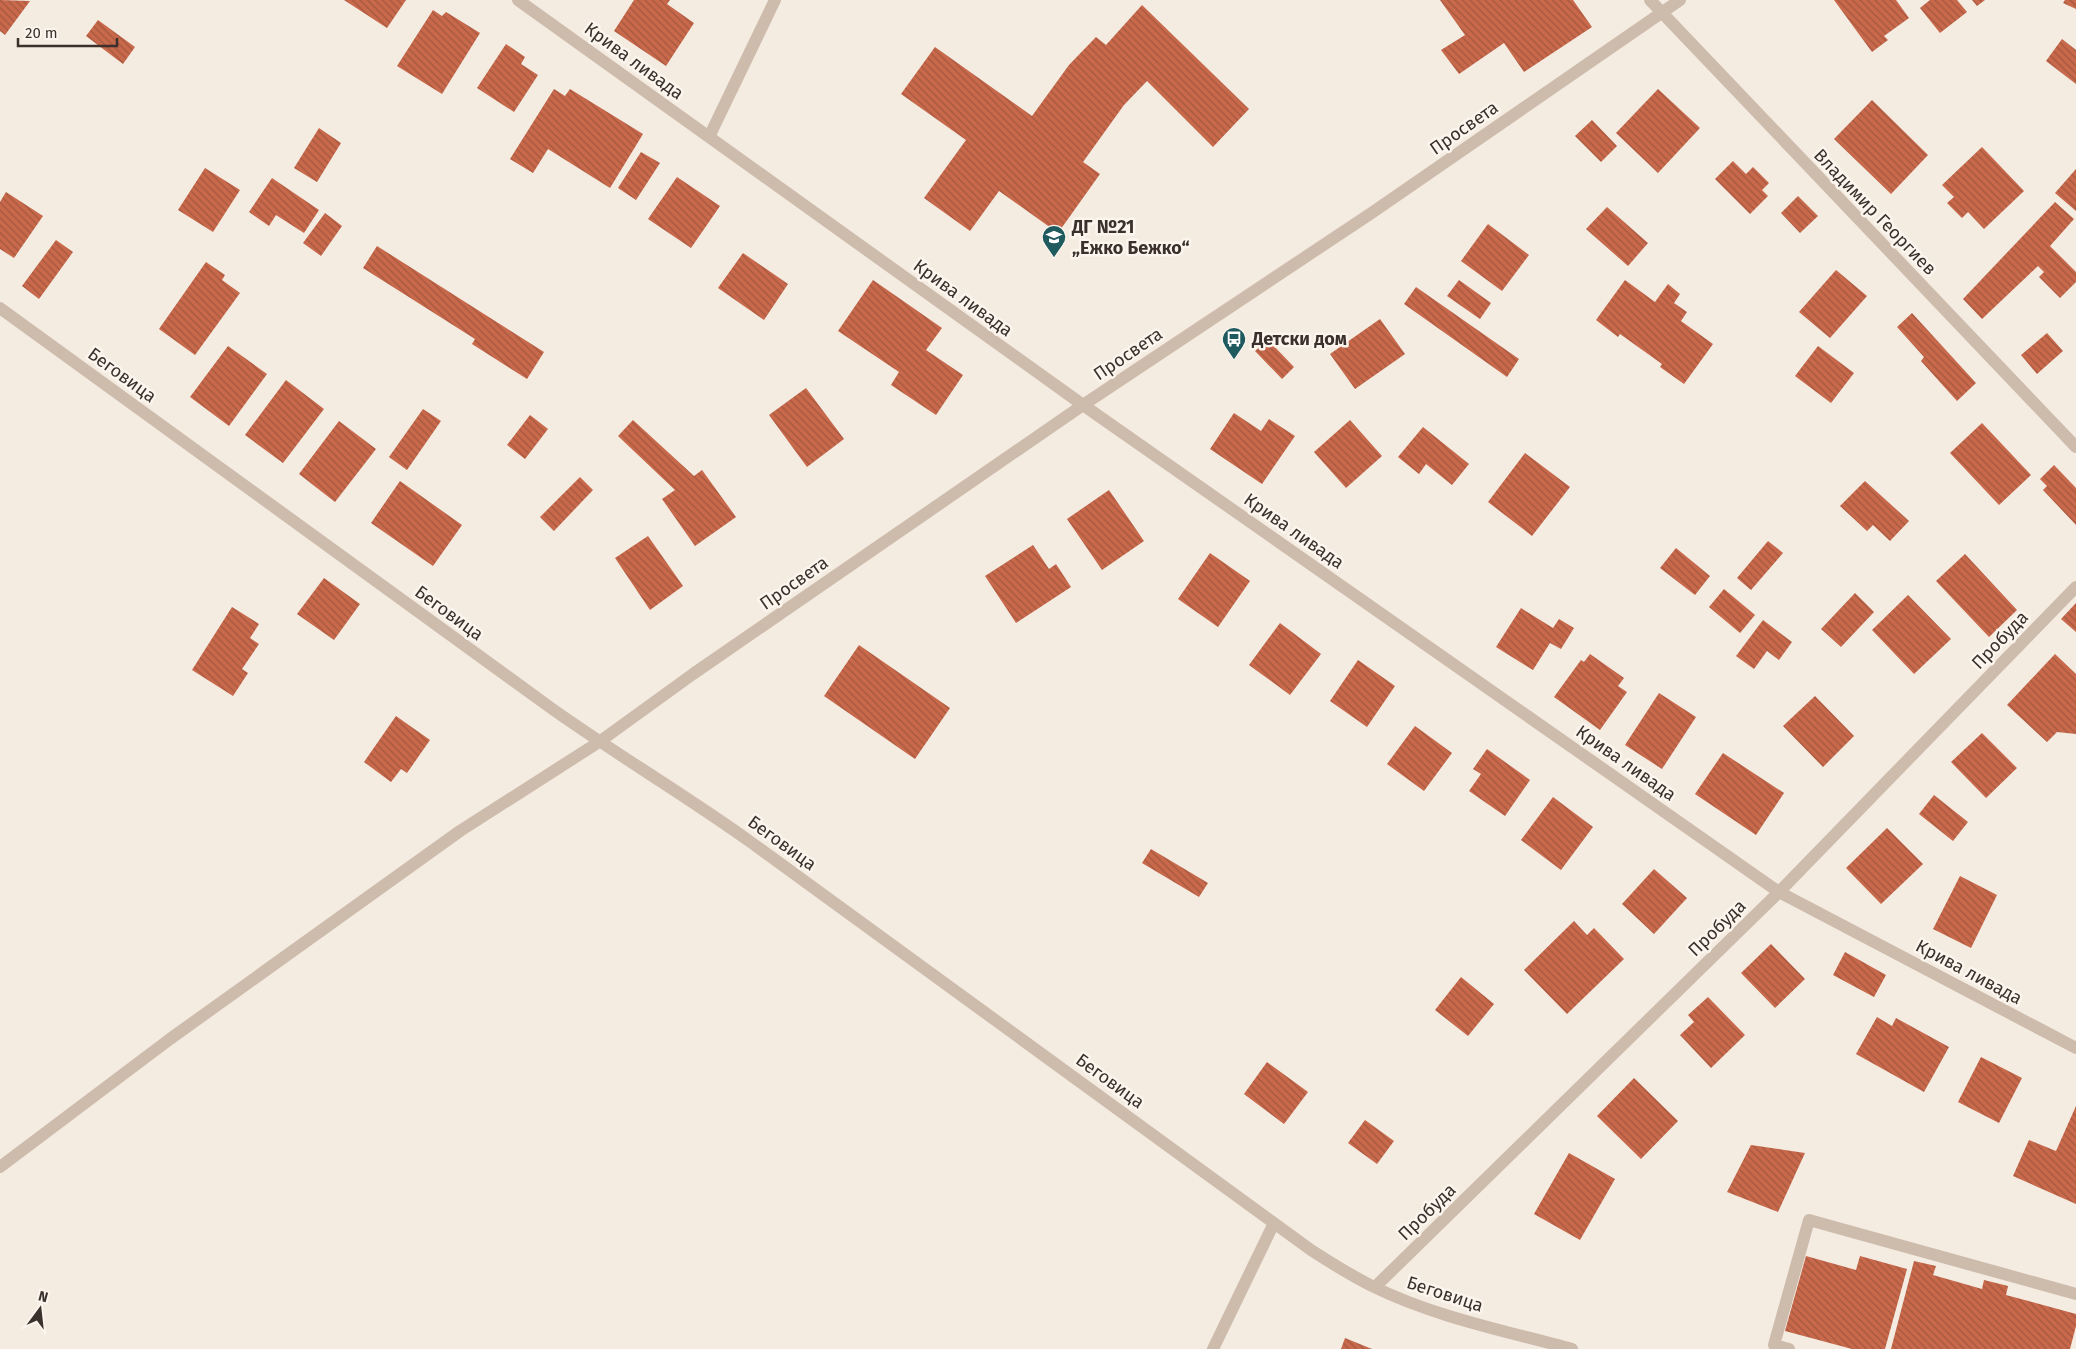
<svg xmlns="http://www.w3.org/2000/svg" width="2076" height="1349" viewBox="0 0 2076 1349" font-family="'Fira Sans',sans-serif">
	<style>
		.building { fill: url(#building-back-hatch) }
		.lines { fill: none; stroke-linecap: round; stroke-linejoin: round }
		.minor { stroke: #cdbbac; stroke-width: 12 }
		.labels { text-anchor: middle; stroke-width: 5; stroke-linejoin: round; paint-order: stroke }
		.street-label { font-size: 18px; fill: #3b302b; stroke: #fbf5ee }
		.poi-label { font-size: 18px; font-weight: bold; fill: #3b302b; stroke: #fbf5ee; text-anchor: start }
	</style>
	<defs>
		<pattern id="building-back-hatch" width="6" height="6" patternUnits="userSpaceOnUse" patternTransform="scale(1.25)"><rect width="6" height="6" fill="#c8694b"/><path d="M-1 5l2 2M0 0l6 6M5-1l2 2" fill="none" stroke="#a4573f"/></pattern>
	</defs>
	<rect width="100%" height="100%" fill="#f4ebe1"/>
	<path class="building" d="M 0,0 L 30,1 L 5,35 L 0,31 Z
		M 344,0 L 406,0 L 387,28 Z
		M 634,0 L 670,0 L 667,4 L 694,23 L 666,66 L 614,31 Z
		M 1440,0 L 1573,0 L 1592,27 L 1524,72 L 1504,43 L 1459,74 L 1441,50 L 1465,35 Z
		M 1834,0 L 1896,0 L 1909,18 L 1884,36 L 1888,40 L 1872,52 Z
		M 1930,0 L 1957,0 L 1967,12 L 1940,33 L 1920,8 Z
		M 1972,0 L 1985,0 L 1977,6 Z
		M 2065,0 L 2076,0 L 2076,9 L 2063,3 Z
		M 1142,5 L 1249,109 L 1213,147 L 1147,81 L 1124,105 L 1083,162 L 1100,174 L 1058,233 L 999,191 L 970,231 L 924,198 L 966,140 L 901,94 L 935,47 L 1032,116 L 1069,65 L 1096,37 L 1106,45 Z
		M 433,10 L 442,16 L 446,12 L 480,33 L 442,94 L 397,66 Z
		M 98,20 L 135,47 L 123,64 L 86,36 Z
		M 2062,39 L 2076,50 L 2076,84 L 2046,61 Z
		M 506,44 L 525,57 L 521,64 L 538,75 L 514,112 L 477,88 Z
		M 554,89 L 565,96 L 570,89 L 643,134 L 610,188 L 548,149 L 533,173 L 510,159 Z
		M 1658,89 L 1700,128 L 1658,173 L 1616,133 Z
		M 1872,100 L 1928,155 L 1891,194 L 1834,139 Z
		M 1592,120 L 1617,146 L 1601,162 L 1575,136 Z
		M 319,128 L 341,143 L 317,182 L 294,168 Z
		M 1982,147 L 2024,191 L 1984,229 L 1968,212 L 1962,218 L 1947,203 L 1954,197 L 1942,185 Z
		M 641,152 L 660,163 L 636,200 L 618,188 Z
		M 1733,161 L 1746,174 L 1753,167 L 1769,183 L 1762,190 L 1768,196 L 1750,214 L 1715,179 Z
		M 205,168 L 240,190 L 213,232 L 178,210 Z
		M 2076,169 L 2076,211 L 2055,193 Z
		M 677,177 L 720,206 L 691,248 L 648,219 Z
		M 272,178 L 319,210 L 304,233 L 276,215 L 269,226 L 249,212 Z
		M 6,192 L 43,216 L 14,258 L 0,249 L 0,202 Z
		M 1798,196 L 1818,216 L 1800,233 L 1781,213 Z
		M 2055,202 L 2074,219 L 2050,246 L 2076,272 L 2076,282 L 2060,298 L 2039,277 L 2044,272 L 2038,266 L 1982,319 L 1963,299 Z
		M 1607,207 L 1648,243 L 1628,266 L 1586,229 Z
		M 325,213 L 342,226 L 321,256 L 303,243 Z
		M 1488,224 L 1529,255 L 1502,291 L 1461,261 Z
		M 56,240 L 73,252 L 39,299 L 22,286 Z
		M 377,246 L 544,352 L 527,379 L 472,344 L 475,339 L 363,268 Z
		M 743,253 L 788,284 L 764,320 L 718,288 Z
		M 206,262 L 225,275 L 222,280 L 240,293 L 195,355 L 159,329 Z
		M 1836,270 L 1867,296 L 1830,338 L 1799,312 Z
		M 873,280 L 942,328 L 926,350 L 963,375 L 936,415 L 891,385 L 899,372 L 838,331 Z
		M 1459,280 L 1491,303 L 1480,319 L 1447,296 Z
		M 1625,280 L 1655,302 L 1668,284 L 1680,294 L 1674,303 L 1687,312 L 1681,321 L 1713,344 L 1684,384 L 1660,367 L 1662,364 L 1620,334 L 1618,337 L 1596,320 Z
		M 1416,287 L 1519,359 L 1507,377 L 1404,304 Z
		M 1912,313 L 1976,383 L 1957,401 L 1921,361 L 1924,357 L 1897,327 Z
		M 1380,319 L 1405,354 L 1355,389 L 1330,354 Z
		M 2047,333 L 2063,351 L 2037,374 L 2021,355 Z
		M 1268,340 L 1294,367 L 1282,379 L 1255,351 Z
		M 228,346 L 267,374 L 229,426 L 190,397 Z
		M 1818,346 L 1854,373 L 1831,403 L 1795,376 Z
		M 286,380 L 324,409 L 283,463 L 245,435 Z
		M 806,388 L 844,439 L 807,467 L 769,415 Z
		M 423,409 L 441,421 L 407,470 L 389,457 Z
		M 1234,413 L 1261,431 L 1269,419 L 1295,436 L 1262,484 L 1210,449 Z
		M 530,415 L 548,429 L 525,459 L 507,445 Z
		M 633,420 L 694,476 L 702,470 L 736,517 L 695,546 L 662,499 L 675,490 L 618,436 Z
		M 1350,420 L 1382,456 L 1346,488 L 1314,452 Z
		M 339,421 L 376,449 L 335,502 L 299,474 Z
		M 1982,423 L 2031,475 L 1999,505 L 1950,453 Z
		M 1423,427 L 1469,464 L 1452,485 L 1426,464 L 1419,474 L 1398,457 Z
		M 1525,453 L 1570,487 L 1532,536 L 1488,502 Z
		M 2054,465 L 2076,488 L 2076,525 L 2043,490 L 2047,486 L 2040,479 Z
		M 580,477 L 593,490 L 554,531 L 540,517 Z
		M 400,481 L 462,525 L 433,566 L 371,523 Z
		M 1865,481 L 1909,521 L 1890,541 L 1873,525 L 1867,531 L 1840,506 Z
		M 1109,490 L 1144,541 L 1102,570 L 1067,519 Z
		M 648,536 L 683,586 L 650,610 L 615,558 Z
		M 1768,541 L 1783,553 L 1751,590 L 1737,578 Z
		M 1033,545 L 1049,569 L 1056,564 L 1071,587 L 1016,623 L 985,576 Z
		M 1676,548 L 1710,576 L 1695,595 L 1660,568 Z
		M 1210,553 L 1250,581 L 1218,627 L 1178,599 Z
		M 1965,554 L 2017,610 L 1989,637 L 1936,581 Z
		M 324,578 L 360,604 L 334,640 L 297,614 Z
		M 1724,589 L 1755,615 L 1740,633 L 1709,607 Z
		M 1855,593 L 1874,612 L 1841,647 L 1821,629 Z
		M 1908,595 L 1951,639 L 1914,674 L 1872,630 Z
		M 2076,603 L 2076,632 L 2061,619 Z
		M 232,607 L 259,624 L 250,638 L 259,644 L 242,669 L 248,673 L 233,696 L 192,670 Z
		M 1521,608 L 1553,628 L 1559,619 L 1574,628 L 1561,649 L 1550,643 L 1533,670 L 1496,647 Z
		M 1763,620 L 1792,642 L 1779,660 L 1767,651 L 1754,669 L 1736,656 Z
		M 1280,623 L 1321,654 L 1290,695 L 1249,665 Z
		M 859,645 L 950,708 L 915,759 L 824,696 Z
		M 1590,654 L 1624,678 L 1618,686 L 1627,692 L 1600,730 L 1554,697 L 1581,660 L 1584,662 Z
		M 2055,654 L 2076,674 L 2076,734 L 2057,732 L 2047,742 L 2007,705 Z
		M 1358,660 L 1395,686 L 1367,727 L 1330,701 Z
		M 1659,693 L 1696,717 L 1662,769 L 1625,745 Z
		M 1815,696 L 1854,736 L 1823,767 L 1783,726 Z
		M 396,716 L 430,740 L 407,773 L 401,769 L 391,782 L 364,762 Z
		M 1415,726 L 1452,753 L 1424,791 L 1387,764 Z
		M 1982,733 L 2017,768 L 1986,798 L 1951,762 Z
		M 1487,749 L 1530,780 L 1505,816 L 1469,791 L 1481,774 L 1473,769 Z
		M 1723,753 L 1784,793 L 1756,835 L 1695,794 Z
		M 1934,795 L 1968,822 L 1953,841 L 1919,814 Z
		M 1553,797 L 1593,827 L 1561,870 L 1521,840 Z
		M 1887,828 L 1923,864 L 1881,904 L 1846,868 Z
		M 1151,849 L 1208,883 L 1199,897 L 1142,863 Z
		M 1654,869 L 1687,898 L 1654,934 L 1622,904 Z
		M 1960,876 L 1997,895 L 1971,948 L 1933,929 Z
		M 1574,921 L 1587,935 L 1594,928 L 1624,959 L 1567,1014 L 1524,970 Z
		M 1771,944 L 1805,979 L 1775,1008 L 1741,973 Z
		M 1845,952 L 1886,975 L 1874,997 L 1833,975 Z
		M 1461,977 L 1494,1004 L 1468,1036 L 1435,1010 Z
		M 1708,997 L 1745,1035 L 1711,1068 L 1680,1035 L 1694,1022 L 1688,1015 Z
		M 1877,1017 L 1892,1026 L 1896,1018 L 1949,1047 L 1924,1092 L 1856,1054 Z
		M 1981,1057 L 2022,1078 L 1999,1123 L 1958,1102 Z
		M 1267,1062 L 1308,1092 L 1284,1124 L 1244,1094 Z
		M 1634,1078 L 1678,1121 L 1641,1159 L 1597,1116 Z
		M 2076,1106 L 2076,1204 L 2013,1176 L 2029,1140 L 2056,1151 Z
		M 1365,1120 L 1394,1141 L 1377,1164 L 1348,1143 Z
		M 1751,1145 L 1805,1153 L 1778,1212 L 1727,1192 Z
		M 1569,1153 L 1615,1179 L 1580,1240 L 1534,1214 Z
		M 1806,1256 L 1856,1270 L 1860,1256 L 1907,1269 L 1885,1349 L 1852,1349 L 1785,1331 Z
		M 1914,1261 L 1936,1266 L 1933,1275 L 1982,1289 L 1984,1280 L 2008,1286 L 2006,1295 L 2076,1314 L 2076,1326 L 2070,1349 L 1891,1349 Z
		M 1345,1338 L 1372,1349 L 1341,1349 Z"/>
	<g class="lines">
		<path class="minor" d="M 518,0 L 1083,405 L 1779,892 L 2076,1048
			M 1650,0 L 2076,447
			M 709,137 L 775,0
			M 0,308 L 551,708 C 617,755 687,796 752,843 L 1311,1250 C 1331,1263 1352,1276 1374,1287 C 1435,1317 1506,1331 1572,1349
			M 0,1167 L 170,1039 L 460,831 L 599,742 L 693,674 L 1083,405 L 1373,212 L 1680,0
			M 1375,1287 L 1779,892 L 2076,587
			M 1213,1349 L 1274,1223
			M 1789,1349 L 1774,1345 L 1809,1220 L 2076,1294"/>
	</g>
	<defs>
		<g id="school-pin" transform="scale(1.25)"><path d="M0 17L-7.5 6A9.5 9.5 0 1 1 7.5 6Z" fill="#1f5a5e" stroke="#fbf5ee"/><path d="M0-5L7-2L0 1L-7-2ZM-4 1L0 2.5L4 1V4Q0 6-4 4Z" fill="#fff"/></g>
		<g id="bus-pin" transform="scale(1.25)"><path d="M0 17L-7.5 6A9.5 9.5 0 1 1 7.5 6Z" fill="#1f5a5e" stroke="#fbf5ee"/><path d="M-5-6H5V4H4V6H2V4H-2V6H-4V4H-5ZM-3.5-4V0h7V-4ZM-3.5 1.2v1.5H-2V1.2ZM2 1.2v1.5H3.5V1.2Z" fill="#fff"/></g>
	</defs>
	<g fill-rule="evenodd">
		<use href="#school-pin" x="1054" y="237"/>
		<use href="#bus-pin" x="1234" y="339"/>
	</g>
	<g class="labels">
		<g class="street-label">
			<text transform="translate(634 61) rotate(36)" y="6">Крива ливада</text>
			<text transform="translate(1464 128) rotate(-35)" y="6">Просвета</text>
			<text transform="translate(1875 212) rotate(46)" y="6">Владимир Георгиев</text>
			<text transform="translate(963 298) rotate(36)" y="6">Крива ливада</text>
			<text transform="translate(1128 354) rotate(-34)" y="6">Просвета</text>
			<text transform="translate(122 375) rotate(36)" y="6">Беговица</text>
			<text transform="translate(1294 531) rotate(35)" y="6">Крива ливада</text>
			<text transform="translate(794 583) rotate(-35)" y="6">Просвета</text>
			<text transform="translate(449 613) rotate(36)" y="6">Беговица</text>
			<text transform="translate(2000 640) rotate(-46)" y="6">Пробуда</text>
			<text transform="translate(1626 763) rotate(35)" y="6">Крива ливада</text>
			<text transform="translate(782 843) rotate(36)" y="6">Беговица</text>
			<text transform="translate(1717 928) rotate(-44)" y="6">Пробуда</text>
			<text transform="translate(1969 972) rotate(28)" y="6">Крива ливада</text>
			<text transform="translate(1110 1081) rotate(36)" y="6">Беговица</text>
			<text transform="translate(1427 1212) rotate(-44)" y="6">Пробуда</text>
			<text transform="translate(1445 1294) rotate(18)" y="6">Беговица</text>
		</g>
		<g class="poi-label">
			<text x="1072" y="233">ДГ №21<tspan x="1072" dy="21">„Ежко Бежко“</tspan></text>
			<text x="1252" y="345">Детски дом</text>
		</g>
	</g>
	<g transform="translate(40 1309) rotate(15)" stroke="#fbf5ee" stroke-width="4" paint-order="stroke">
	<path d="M0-4L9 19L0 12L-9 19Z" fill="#3b302b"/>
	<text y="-8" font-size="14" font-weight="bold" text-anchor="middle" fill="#3b302b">N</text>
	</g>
	<path d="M18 38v8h99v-8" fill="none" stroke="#3b302b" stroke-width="2.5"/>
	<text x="25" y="38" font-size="15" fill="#3b302b" stroke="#fbf5ee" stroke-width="4" paint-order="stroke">20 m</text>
</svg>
